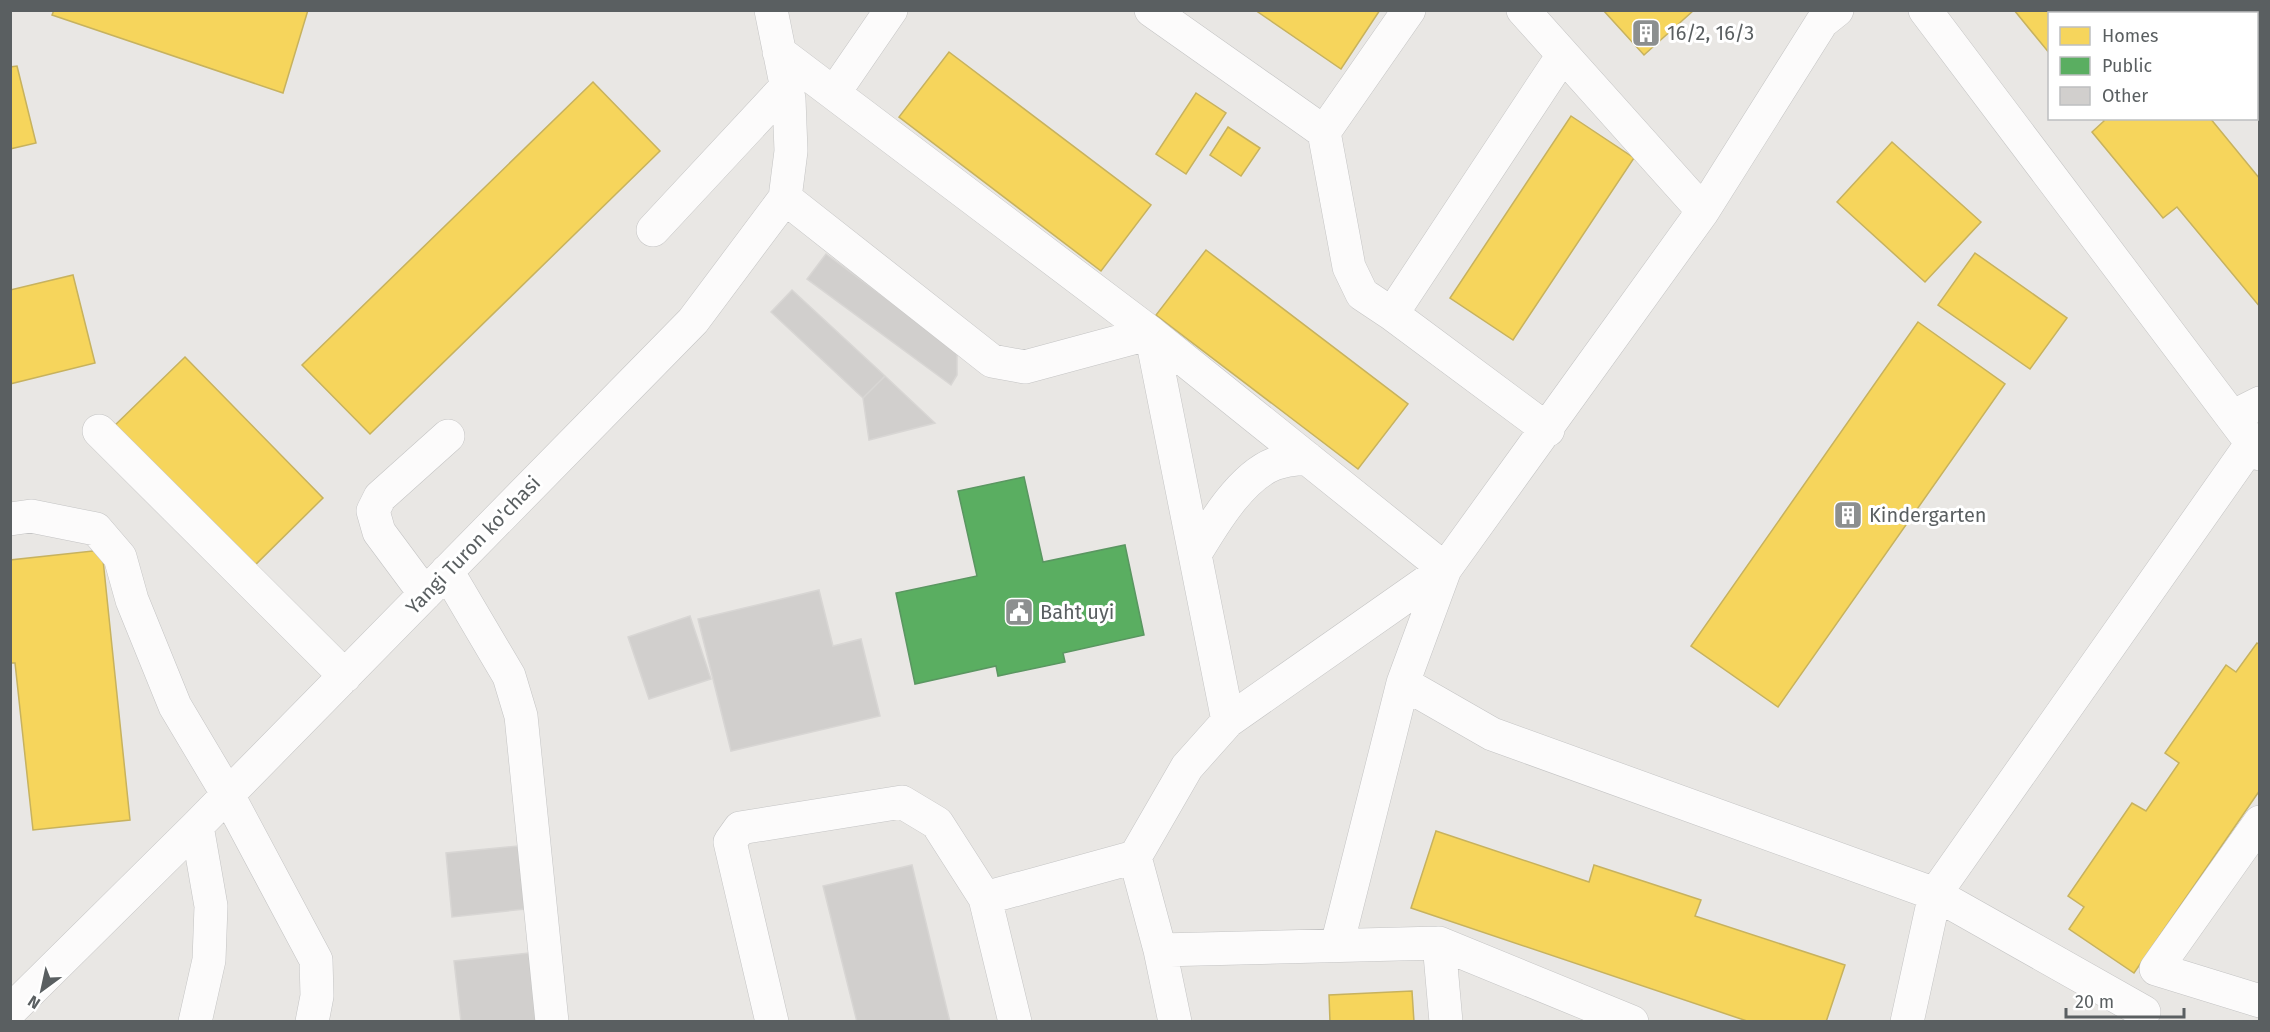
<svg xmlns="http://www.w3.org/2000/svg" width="2270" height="1032" viewBox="0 0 2270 1032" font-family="'Fira Sans',sans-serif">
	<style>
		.homes { fill: #f6d55c; stroke: #c7b25e; stroke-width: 1.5 }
		.public { fill: #5aae61; stroke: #5a9661; stroke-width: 1.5 }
		.building { fill: #d1cfcd; stroke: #d8d6d4; stroke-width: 1.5 }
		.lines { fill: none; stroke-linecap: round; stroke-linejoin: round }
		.minor-casing { stroke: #c4c4c4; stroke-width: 34 }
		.minor { stroke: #fcfbfb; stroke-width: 33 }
		.labels { text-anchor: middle; stroke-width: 6; stroke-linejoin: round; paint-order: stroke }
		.poi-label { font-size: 20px; fill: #5a5f61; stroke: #fff; text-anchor: start }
		.street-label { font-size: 20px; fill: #5a5f61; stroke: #fff }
	</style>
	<rect width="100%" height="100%" fill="#e9e7e4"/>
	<path class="homes" d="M 54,10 L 308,10 L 283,93 L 52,15 Z
		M 1255,10 L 1380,10 L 1341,69 Z
		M 1603,10 L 1694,10 L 1644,55 Z
		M 2014,10 L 2121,10 L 2123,14 L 2050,14 L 2050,54 Z
		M 949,52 L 1151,205 L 1101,271 L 899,117 Z
		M 17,66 L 36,143 L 10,149 L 10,67 Z
		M 593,82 L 660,151 L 370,434 L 302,365 Z
		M 1196,93 L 1226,113 L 1186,174 L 1156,154 Z
		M 1571,116 L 1634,158 L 1513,340 L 1450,298 Z
		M 2102,118 L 2210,118 L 2260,179 L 2260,307 L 2177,207 L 2163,218 L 2092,132 L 2104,121 Z
		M 1228,127 L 1260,148 L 1241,176 L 1210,155 Z
		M 1892,142 L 1981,222 L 1925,282 L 1837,202 Z
		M 1206,250 L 1408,404 L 1358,469 L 1156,315 Z
		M 1975,253 L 2067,318 L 2030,369 L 1938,305 Z
		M 73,275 L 95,363 L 10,384 L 10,290 Z
		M 1918,322 L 2005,384 L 1778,707 L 1691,646 Z
		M 185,357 L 323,498 L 248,572 L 109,431 Z
		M 102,550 L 130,820 L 33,830 L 15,663 L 10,663 L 10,560 Z
		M 2257,643 L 2260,645 L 2260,790 L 2134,973 L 2069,929 L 2084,907 L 2068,896 L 2132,803 L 2146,811 L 2179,763 L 2165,753 L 2226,665 L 2236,672 Z
		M 1436,831 L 1589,882 L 1594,865 L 1701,900 L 1695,916 L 1845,965 L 1826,1022 L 1750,1022 L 1411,908 Z
		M 1412,991 L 1414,1022 L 1330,1022 L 1329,995 Z"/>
	<path class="public" d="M 1024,477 L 1043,562 L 1125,545 L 1144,635 L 1063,653 L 1065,662 L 998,676 L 996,666 L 915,684 L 896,593 L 977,576 L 958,491 Z"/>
	<path class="building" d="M 826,254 L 957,351 L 957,375 L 951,385 L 807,279 Z
		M 792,290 L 885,376 L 863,398 L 771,312 Z
		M 885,376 L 935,423 L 869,440 L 863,398 Z
		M 819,590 L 833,646 L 861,639 L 880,716 L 731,751 L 698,619 Z
		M 690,616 L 711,679 L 649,699 L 628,637 Z
		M 518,846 L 525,909 L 452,917 L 446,853 Z
		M 912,865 L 950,1022 L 857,1022 L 823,886 Z
		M 538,952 L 545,1022 L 461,1022 L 454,961 Z"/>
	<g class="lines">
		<g class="minor-casing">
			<path id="minor" d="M 1151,10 L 1324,132 L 1409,10
				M 1925,10 L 2260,454
				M 2206,10 L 2209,14
				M 2256,40 L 2260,38
				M 779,52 L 1151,333 L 1228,721
				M 834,93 L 891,10
				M 1324,132 L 1349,267 L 1362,294 L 1392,314
				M 785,198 L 992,361 L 1025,367 L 1151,333 L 1445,569 L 1403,683 L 1492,734 L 1935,894 L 2252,443
				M 1703,211 L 1822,22 L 1837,10
				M 653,230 L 786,87
				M 2232,417 L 2260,403
				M 1548,430 L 1392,314 L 1563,55
				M 99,431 L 345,676
				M 10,519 L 31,516 L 96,529 L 120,557 L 132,600 L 175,706 L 228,795 L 316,960 L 317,996 L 312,1022
				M 1195,554 C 1213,524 1241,477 1274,464 C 1284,460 1296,459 1307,458
				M 447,571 L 509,676 L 521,716 L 552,1022
				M 425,594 L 379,532 L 373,511 L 380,497 L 448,436
				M 2260,822 L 2156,969 L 2260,1001
				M 1135,857 L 1160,950 L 1175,1022
				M 985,898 L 1135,857 L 1187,767 L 1228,721 L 1445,569 L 1703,211 L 1523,10
				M 1439,943 L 1446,1022
				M 1337,945 L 1403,683
				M 1160,950 L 1439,943 L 1632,1022
				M 10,1011 L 197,826 L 693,321 L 785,198 L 791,151 L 789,99 L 771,10
				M 195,1022 L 209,960 L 211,906 L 197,826
				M 772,1022 L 730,842 L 740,828 L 902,802 L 937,823 L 985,898 L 1015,1022
				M 1907,1022 L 1935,894 L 2144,1012"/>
		</g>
		<use href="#minor" class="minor"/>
	</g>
	<defs>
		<g id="building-square" transform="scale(1.5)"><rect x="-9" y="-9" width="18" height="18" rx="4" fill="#8c8f8f" stroke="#fff"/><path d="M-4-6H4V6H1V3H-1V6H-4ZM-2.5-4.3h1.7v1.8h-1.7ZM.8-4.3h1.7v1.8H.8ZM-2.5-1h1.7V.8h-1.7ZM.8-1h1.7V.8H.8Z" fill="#fff"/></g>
		<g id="civic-square" transform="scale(1.5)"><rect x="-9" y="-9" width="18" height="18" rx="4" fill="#8c8f8f" stroke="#fff"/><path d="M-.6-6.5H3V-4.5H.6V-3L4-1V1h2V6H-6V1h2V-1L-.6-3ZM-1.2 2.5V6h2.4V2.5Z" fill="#fff"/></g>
	</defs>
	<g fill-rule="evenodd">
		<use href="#building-square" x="1646" y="33"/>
		<use href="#building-square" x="1848" y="515"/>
		<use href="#civic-square" x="1019" y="612"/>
	</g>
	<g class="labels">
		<g class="poi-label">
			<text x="1667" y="40">16/2, 16/3</text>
			<text x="1869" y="522">Kindergarten</text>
			<text x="1040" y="619">Baht uyi</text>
		</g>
		<g class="street-label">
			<text transform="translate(473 545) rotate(-46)" y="7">Yangi Turon ko'chasi</text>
		</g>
	</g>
	<rect width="2270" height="1032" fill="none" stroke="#5a5f61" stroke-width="24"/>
	<rect x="2048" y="12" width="210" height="108" fill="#ffffff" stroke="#bdbfc0" stroke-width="1.5"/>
	<rect x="2060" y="27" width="30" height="18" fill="#f6d55c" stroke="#bdbfc0" stroke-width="1.5"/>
	<text x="2102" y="42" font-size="18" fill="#5a5f61">Homes</text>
	<rect x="2060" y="57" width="30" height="18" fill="#5aae61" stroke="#bdbfc0" stroke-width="1.5"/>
	<text x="2102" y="72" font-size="18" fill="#5a5f61">Public</text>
	<rect x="2060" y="87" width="30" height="18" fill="#d1cfcd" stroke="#bdbfc0" stroke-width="1.5"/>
	<text x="2102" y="102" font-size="18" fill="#5a5f61">Other</text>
	<g transform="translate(42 990) rotate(213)" stroke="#ffffff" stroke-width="4.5" paint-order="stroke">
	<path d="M0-4.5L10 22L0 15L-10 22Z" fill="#5a5f61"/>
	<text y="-9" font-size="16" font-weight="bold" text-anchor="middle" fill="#5a5f61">N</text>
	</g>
	<path d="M2066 1008v9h118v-9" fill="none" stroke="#5a5f61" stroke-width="3"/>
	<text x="2075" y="1008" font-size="18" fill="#5a5f61" stroke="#ffffff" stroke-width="4.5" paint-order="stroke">20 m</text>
</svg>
